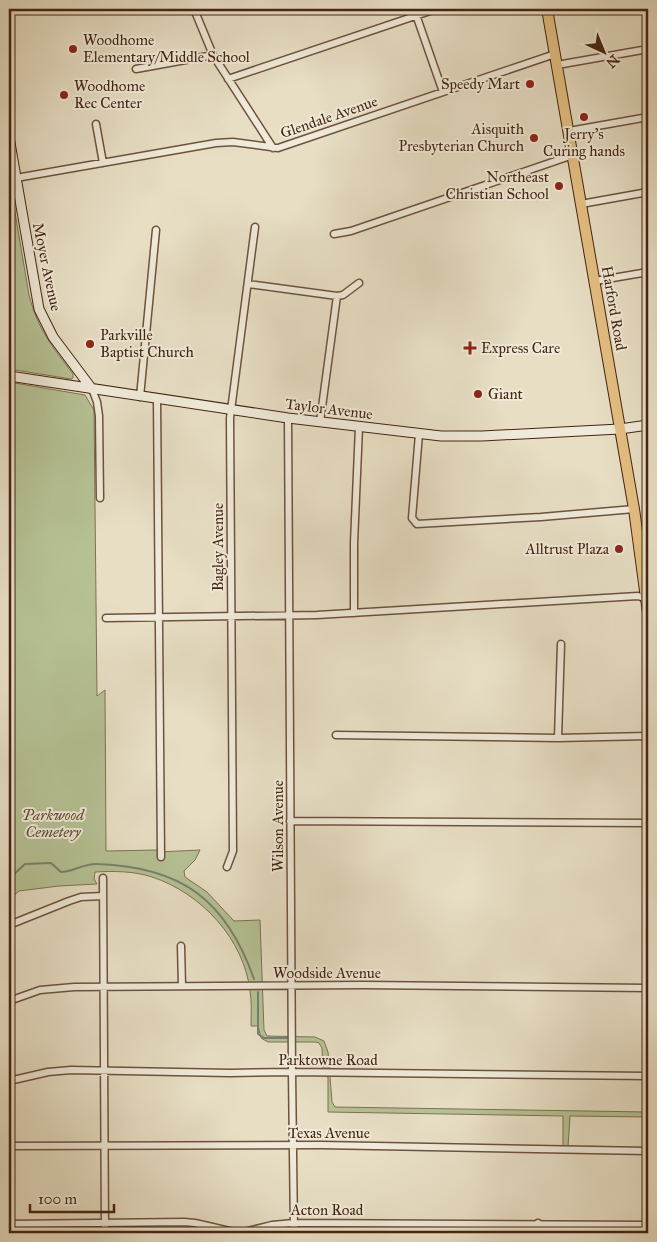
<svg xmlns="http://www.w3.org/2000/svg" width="657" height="1242" viewBox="0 0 657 1242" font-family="'IM FELL Great Primer',serif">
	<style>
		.green { fill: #b5c194; stroke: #7e7252 }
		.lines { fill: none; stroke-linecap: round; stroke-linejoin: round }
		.stream { stroke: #77806f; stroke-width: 2 }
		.street-casing { stroke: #6e523d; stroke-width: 9 }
		.secondary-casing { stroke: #462410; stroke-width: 11 }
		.primary-casing { stroke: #462410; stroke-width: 12 }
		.street { stroke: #efead9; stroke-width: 6 }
		.secondary { stroke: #efead9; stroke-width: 9 }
		.primary { stroke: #e4bf82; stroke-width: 10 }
		.poi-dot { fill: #8f2418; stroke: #efead9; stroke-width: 2 }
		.labels { text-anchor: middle; stroke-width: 4; stroke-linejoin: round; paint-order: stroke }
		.poi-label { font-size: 15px; fill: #462410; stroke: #efead9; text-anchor: start }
		.street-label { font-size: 15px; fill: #462410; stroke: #efead9 }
		.park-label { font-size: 15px; font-style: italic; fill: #624b31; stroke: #efead9 }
	</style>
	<rect width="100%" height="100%" fill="#e7dec4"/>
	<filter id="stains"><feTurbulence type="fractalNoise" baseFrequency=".004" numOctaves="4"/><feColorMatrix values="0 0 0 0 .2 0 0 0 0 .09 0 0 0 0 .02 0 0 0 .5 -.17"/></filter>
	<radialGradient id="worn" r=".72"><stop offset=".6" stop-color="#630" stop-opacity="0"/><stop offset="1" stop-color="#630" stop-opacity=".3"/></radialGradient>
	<path class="green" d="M 9,177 L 29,295 C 38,330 52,346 73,374 L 73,378 L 71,379 L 9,369 Z
		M 9,382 L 85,395 L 94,410 L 97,696 L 105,690 L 106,851 L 158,850 L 158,852 L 200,850 L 195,860 L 184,871 L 185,877 L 207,892 L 234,921 L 260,920 L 264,1030 L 267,1036 L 315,1037 L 324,1041 L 328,1052 L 332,1102 L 335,1107 L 648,1112 L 648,1117 L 570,1116 L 568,1147 L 563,1147 L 563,1116 L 328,1112 L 328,1078 L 323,1068 L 322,1048 L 319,1043 L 316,1042 L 268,1042 L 261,1038 L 258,1026 L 251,1026 C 251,1014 252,1002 250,991 C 244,939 201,893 152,877 C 134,871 114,871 95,872 L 94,879 L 97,884 L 59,886 L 19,891 L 9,900 Z"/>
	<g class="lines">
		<path class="stream" d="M 9,879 L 25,864 L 51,863 L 61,872 C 72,872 85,863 98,864 C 182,867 226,900 254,979
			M 258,992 L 258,1034 L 264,1038 L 287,1038"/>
		<g class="street-casing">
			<path id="street" d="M 194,9 L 213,55 L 273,148
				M 414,9 L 443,92
				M 557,65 L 648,49
				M 136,69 L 213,55
				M 228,79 L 436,9
				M 96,124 L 103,163
				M 569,131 L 648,117
				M 16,178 L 216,143 L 233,142 L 278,148 L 555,54
				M 581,204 L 648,192
				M 334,234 L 351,231 L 573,155
				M 595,281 L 648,272
				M 248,284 L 337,296 L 343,295 L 359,283
				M 92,389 L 97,402 L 99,416 L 100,498
				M 140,397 L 156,230
				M 157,399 L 161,857
				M 288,418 L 292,1072 L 294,1233
				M 320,422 L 337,296
				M 419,434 L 412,518 L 417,524 L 541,517 L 634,509
				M 638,539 L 648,537
				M 354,613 L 354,543 L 359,427
				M 106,618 L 317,615 L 638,596 L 647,599
				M 336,735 L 558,738 L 648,736
				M 558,738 L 561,644
				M 290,821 L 648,823
				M 227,867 L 233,851 L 230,418 L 255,227
				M 103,878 L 105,1233
				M 9,925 L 69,901 L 81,897 L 103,896
				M 181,946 L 182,986
				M 9,1001 L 40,990 L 74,987 L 363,985 L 648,988
				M 9,1081 L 48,1072 L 71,1070 L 230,1073 L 292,1072 L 648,1076
				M 9,1146 L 321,1145 L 648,1151
				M 9,1224 L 184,1222 L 195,1223 L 234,1232 L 244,1232 L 272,1225 L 294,1223 L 648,1225
				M 538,1233 L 538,1223"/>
		</g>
		<g class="secondary-casing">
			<path id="secondary" d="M 9,137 L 39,309 L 53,337 L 92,389
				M 9,376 L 288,418 L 441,436 L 482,436 L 620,429 L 648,425"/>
		</g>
		<g class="primary-casing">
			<path id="primary" d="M 547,9 L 634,509 L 648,613"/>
		</g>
		<use href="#street" class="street"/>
		<use href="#secondary" class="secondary"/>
		<use href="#primary" class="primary"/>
	</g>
	<g class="poi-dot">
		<circle cx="73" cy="49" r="5"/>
		<circle cx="530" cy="84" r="5"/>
		<circle cx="64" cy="95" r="5"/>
		<circle cx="584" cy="117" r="5"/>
		<circle cx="534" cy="138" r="5"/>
		<circle cx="559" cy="186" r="5"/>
		<circle cx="90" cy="344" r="5"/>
		<path d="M467.5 340.5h5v5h5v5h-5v5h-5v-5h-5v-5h5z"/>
		<circle cx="478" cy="394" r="5"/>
		<circle cx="619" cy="549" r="5"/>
	</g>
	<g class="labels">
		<g class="poi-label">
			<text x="83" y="45">Woodhome<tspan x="83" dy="17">Elementary/Middle School</tspan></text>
			<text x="520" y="89" text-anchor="end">Speedy Mart</text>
			<text x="74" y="91">Woodhome<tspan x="74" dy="17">Rec Center</tspan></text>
			<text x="524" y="134" text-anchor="end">Aisquith<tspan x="524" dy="17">Presbyterian Church</tspan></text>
			<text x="584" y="139" text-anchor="middle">Jerry's<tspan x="584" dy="17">Curing hands</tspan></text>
			<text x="549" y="182" text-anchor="end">Northeast<tspan x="549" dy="17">Christian School</tspan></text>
			<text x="100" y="340">Parkville<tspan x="100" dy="17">Baptist Church</tspan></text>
			<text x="481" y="353">Express Care</text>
			<text x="488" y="399">Giant</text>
			<text x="609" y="554" text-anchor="end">Alltrust Plaza</text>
		</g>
		<g class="street-label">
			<text transform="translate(329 117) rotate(-19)" y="5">Glendale Avenue</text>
			<text transform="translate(47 267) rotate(78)" y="5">Moyer Avenue</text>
			<text transform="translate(614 308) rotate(80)" y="5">Harford Road</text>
			<text transform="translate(329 409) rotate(7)" y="5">Taylor Avenue</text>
			<text transform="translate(218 547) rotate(-90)" y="5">Bagley Avenue</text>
			<text transform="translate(278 826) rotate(-90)" y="5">Wilson Avenue</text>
			<text x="327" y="978">Woodside Avenue</text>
			<text x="328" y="1065">Parktowne Road</text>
			<text x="329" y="1138">Texas Avenue</text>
			<text x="327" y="1215">Acton Road</text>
		</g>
		<g class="park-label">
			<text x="53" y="820">Parkwood<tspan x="53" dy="17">Cemetery</tspan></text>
		</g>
	</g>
	<rect width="657" height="1242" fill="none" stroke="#e7dec4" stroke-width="30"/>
	<rect x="10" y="10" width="637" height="1222" fill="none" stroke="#462410" stroke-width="2.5"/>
	<rect x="15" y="15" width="627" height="1212" fill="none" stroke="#462410"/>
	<g transform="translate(604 52) rotate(136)" stroke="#efead9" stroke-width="4" paint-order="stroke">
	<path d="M0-4L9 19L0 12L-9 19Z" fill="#462410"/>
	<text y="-8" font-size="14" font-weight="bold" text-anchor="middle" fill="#462410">N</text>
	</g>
	<path d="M30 1204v8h84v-8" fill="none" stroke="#462410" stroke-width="2.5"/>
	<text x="38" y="1204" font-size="15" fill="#462410" stroke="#efead9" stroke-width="4" paint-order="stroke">100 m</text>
	<rect width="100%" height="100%" filter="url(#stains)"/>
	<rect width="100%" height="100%" fill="url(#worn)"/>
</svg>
